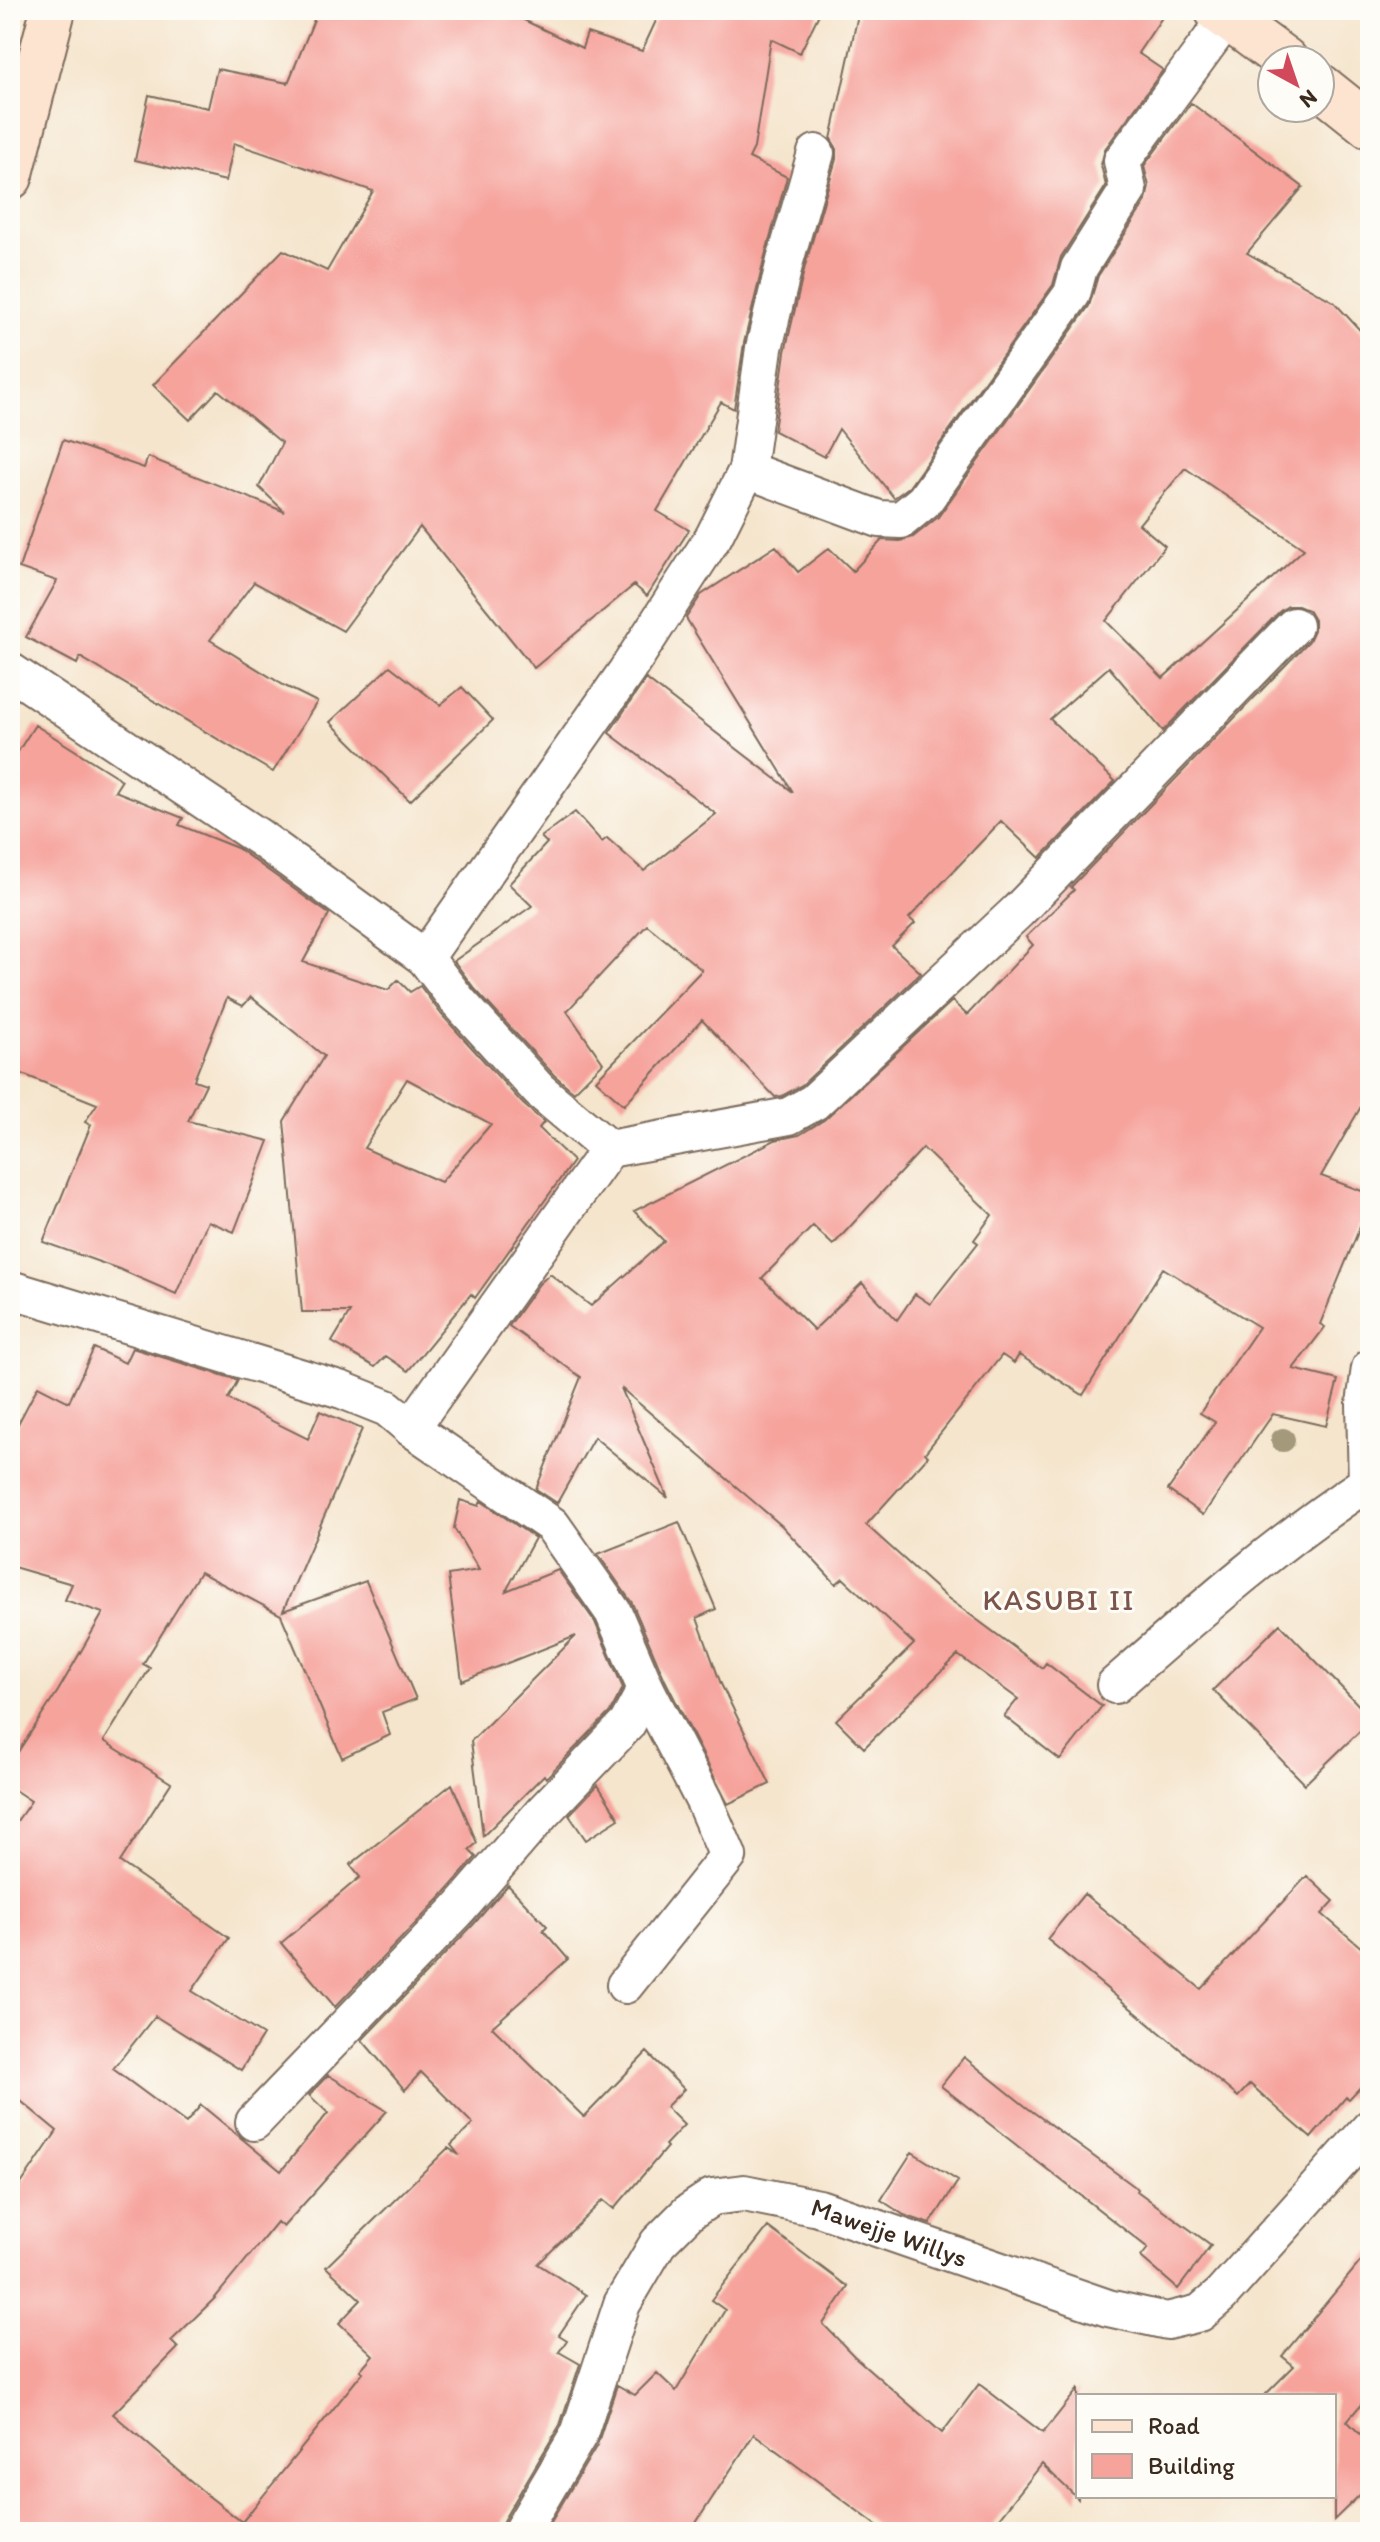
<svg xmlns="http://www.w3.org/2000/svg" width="1380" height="2542" viewBox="0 0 1380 2542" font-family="Itim,sans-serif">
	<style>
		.building { fill: #f6a39c; fill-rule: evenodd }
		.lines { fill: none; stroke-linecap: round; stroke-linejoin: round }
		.street-casing { stroke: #7c6b5b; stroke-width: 40 }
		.secondary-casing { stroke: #7c6b5b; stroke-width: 48 }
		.street { stroke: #fff; stroke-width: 36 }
		.secondary { stroke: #fde4d1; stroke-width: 44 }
		.tree { fill: #a4997a }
		.labels { text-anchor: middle; stroke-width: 6; stroke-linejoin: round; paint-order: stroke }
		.street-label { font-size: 26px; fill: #3b2a1e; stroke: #fdfcf7 }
		.quarter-label { font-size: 30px; letter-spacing: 2px; fill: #7c544a; stroke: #fdfcf7 }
	</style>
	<rect width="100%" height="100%" fill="#fdfcf7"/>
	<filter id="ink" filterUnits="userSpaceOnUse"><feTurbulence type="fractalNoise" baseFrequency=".0125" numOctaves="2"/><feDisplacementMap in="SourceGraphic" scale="16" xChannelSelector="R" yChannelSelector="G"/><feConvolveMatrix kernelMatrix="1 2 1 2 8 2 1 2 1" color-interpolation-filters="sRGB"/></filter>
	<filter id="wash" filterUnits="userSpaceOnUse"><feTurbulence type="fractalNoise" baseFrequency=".006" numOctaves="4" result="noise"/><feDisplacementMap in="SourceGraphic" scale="32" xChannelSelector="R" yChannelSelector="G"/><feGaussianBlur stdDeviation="1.8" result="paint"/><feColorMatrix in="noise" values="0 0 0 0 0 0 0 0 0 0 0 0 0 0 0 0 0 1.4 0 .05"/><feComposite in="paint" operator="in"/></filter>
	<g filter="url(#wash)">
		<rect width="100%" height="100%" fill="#f5e5cd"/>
		<g id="blocks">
			<path class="building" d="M 318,10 L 503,10 L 582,48 L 587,33 L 642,51 L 661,10 L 821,10 L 800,53 L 771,39 L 754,148 L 749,158 L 787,177 L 765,256 L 744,343 L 734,409 L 721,402 L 657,511 L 689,530 L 647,596 L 634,585 L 534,668 L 420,527 L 343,631 L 254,582 L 210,640 L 285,686 L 317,702 L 273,772 L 80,657 L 77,664 L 26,637 L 57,581 L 19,568 L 63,440 L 144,468 L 148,457 L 285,512 L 259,487 L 282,443 L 218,390 L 190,420 L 153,385 L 283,250 L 327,271 L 373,191 L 234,143 L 226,181 L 135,160 L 149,95 L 208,108 L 217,69 L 288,83 Z
				M 859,10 L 1167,10 L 1138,53 L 1163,70 L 1105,149 L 1101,165 L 1106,186 L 1061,257 L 1053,285 L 909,487 L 894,498 L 839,429 L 824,457 L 774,431 L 785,352 L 805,266 L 836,159 L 836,147 L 831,139 Z
				M 1191,103 L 1303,187 L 1247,253 L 1334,302 L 1370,341 L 1370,1091 L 1321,1176 L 1370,1194 L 1370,1203 L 1320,1324 L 1325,1327 L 1293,1369 L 1338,1380 L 1326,1426 L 1273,1414 L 1203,1515 L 1168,1490 L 1215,1422 L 1200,1413 L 1259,1327 L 1163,1268 L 1083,1395 L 1019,1355 L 1014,1363 L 1002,1355 L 925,1453 L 928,1456 L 866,1525 L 945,1596 L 1042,1668 L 1046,1663 L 1102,1706 L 1060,1760 L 1004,1716 L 1018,1699 L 958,1655 L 864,1748 L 836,1720 L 914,1644 L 843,1578 L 836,1584 L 782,1526 L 621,1388 L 668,1498 L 594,1437 L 557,1503 L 536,1489 L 581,1377 L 509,1326 L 539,1284 L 550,1274 L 591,1306 L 664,1241 L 634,1211 L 775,1140 L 799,1135 L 824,1120 L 952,1001 L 967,1015 L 1033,945 L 1026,937 L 1074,890 L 1071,887 L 1309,641 L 1314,630 L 1314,620 L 1308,610 L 1298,606 L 1288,606 L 1280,611 L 1163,731 L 1109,667 L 1050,719 L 1115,781 L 1040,858 L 1001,821 L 909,918 L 915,923 L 892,946 L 921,973 L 802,1085 L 782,1096 L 775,1097 L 702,1020 L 624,1105 L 596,1080 L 702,970 L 647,925 L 567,1011 L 603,1063 L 574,1092 L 554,1075 L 474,988 L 454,961 L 532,906 L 509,884 L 547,843 L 541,837 L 575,812 L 602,842 L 607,838 L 644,871 L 716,814 L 609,733 L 646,679 L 793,792 L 686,618 L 701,595 L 776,546 L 798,572 L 829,548 L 853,571 L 882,540 L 900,541 L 913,537 L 938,517 L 1089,306 L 1098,276 L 1146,201 L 1149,186 L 1144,166 ZM 1185,468 L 1304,549 L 1163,678 L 1106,621 L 1165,546 L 1139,524 ZM 923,1148 L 992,1215 L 974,1240 L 978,1243 L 930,1304 L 915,1294 L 897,1320 L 862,1283 L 814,1330 L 762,1278 L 813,1226 L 833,1245 Z
				M 390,666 L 440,705 L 462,687 L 493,720 L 410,801 L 330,722 Z
				M 35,725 L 122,780 L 115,791 L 183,818 L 179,825 L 237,848 L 329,914 L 303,962 L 388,990 L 398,980 L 410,992 L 420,986 L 442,1015 L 523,1104 L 544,1122 L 539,1128 L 573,1161 L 475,1298 L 471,1294 L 408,1371 L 386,1356 L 375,1367 L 332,1342 L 350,1312 L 302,1312 L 284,1121 L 324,1056 L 251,997 L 243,1006 L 227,998 L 194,1080 L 206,1084 L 188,1121 L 269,1141 L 234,1232 L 208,1221 L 176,1294 L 119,1269 L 43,1242 L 91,1125 L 85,1122 L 97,1104 L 10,1069 L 10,764 ZM 407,1079 L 491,1124 L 441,1182 L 364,1148 Z
				M 94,1348 L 125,1363 L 132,1348 L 238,1380 L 228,1399 L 308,1439 L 320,1411 L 362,1429 L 283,1611 L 366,1581 L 416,1699 L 382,1712 L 390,1735 L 342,1758 L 281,1615 L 200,1572 L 143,1664 L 150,1668 L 104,1741 L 171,1783 L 120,1862 L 229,1938 L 192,1991 L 263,2035 L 241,2070 L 155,2016 L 113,2069 L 186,2123 L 201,2105 L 281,2171 L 328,2113 L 309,2095 L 328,2075 L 387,2111 L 283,2227 L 277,2222 L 215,2298 L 171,2341 L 178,2348 L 113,2414 L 206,2494 L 242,2522 L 363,2372 L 360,2370 L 373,2355 L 339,2323 L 361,2300 L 326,2267 L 448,2148 L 459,2155 L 451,2145 L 473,2124 L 421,2072 L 405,2090 L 362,2040 L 473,1925 L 508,1885 L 547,1926 L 543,1930 L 568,1959 L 492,2027 L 584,2117 L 647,2052 L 684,2089 L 666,2107 L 684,2125 L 665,2145 L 667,2147 L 614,2209 L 603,2200 L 538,2264 L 586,2295 L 559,2335 L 567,2340 L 559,2352 L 580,2364 L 560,2425 L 503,2521 L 500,2532 L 10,2532 L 10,2200 L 57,2131 L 10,2092 L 10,1831 L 31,1801 L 10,1787 L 10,1764 L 58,1691 L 103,1613 L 65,1600 L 72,1584 L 10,1566 L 10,1439 L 38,1386 L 69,1402 Z
				M 460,1500 L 479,1506 L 481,1501 L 535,1538 L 506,1591 L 558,1570 L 595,1622 L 623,1688 L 610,1712 L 546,1778 L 544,1775 L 483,1836 L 471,1741 L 576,1636 L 462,1681 L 448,1575 L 479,1570 L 454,1528 Z
				M 679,1522 L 716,1609 L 697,1618 L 721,1684 L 770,1784 L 728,1804 L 665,1680 L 632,1603 L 598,1554 Z
				M 1280,1624 L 1370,1717 L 1370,1721 L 1305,1784 L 1213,1690 Z
				M 452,1784 L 477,1843 L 469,1850 L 476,1857 L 442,1896 L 335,2007 L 281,1943 L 360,1877 L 350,1865 Z
				M 598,1785 L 619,1819 L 586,1840 L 569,1815 Z
				M 1307,1876 L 1334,1901 L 1322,1914 L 1370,1955 L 1370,2077 L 1349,2099 L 1346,2097 L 1311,2138 L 1250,2084 L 1238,2097 L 1047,1939 L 1084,1894 L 1201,1989 Z
				M 964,2057 L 1025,2106 L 1138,2189 L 1137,2191 L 1211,2245 L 1178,2289 L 1141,2257 L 1148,2248 L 941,2086 Z
				M 912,2152 L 958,2181 L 930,2224 L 904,2215 L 881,2200 Z
				M 768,2227 L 848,2287 L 823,2324 L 854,2356 L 942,2433 L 979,2384 L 1043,2433 L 1078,2389 L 1078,2499 L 1042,2464 L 988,2532 L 886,2532 L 754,2434 L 690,2532 L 545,2532 L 597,2445 L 617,2385 L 635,2395 L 657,2373 L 676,2391 L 725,2310 L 711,2300 Z
				M 1370,2250 L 1370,2394 L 1347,2421 L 1370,2444 L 1370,2485 L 1334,2520 L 1334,2396 L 1264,2396 L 1294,2366 L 1282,2356 Z"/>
		</g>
	</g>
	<g filter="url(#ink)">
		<use href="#blocks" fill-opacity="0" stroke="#7c6b5b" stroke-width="2"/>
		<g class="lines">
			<g class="street-casing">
				<g id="street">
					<path d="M 747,470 L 879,519 L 901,520 L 924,501 L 1072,294 L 1079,268 L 1128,190 L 1122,161 L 1227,18"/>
					<path d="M 10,671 L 260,838 L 425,958 L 458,1001 L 539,1090 L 609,1149"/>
					<path d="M 425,958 L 626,672 L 714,536 L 747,470 L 764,348 L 785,261 L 816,153"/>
					<path d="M 10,1289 L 342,1390 L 387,1408 L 411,1428 L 552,1525 L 613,1612 L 646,1689 L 627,1724 L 543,1812 L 458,1910 L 254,2122"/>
					<path d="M 1370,1368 L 1365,1404 L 1367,1483 L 1370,1489"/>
					<path d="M 411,1428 L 609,1149 L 789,1116 L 814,1102 L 1018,911 L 1294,626"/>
					<path d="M 1115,1685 C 1196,1614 1277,1542 1367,1483"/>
					<path d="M 625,1985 L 728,1856 L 704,1801 L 646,1689"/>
					<path id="s1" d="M 521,2532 L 579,2434 L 622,2304 L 658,2243 L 688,2213 L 712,2197 L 744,2193 L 819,2208 L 1108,2308 L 1167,2321 L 1200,2313 L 1221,2295 L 1370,2128"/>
				</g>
			</g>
			<g class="secondary-casing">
				<path id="secondary" d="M 1217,10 L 1285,60
					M 1320,86 L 1370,126
					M 10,177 L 53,10"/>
			</g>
			<use href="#street" class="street"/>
			<use href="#secondary" class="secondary"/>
		</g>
		<circle class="tree" cx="1283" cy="1440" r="12"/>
	</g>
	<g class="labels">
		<g class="street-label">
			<text dy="9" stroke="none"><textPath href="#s1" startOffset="576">Mawejje Willys</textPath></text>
		</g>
		<g class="quarter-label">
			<text x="1059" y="1610">KASUBI II</text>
		</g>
	</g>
	<rect width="1380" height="2542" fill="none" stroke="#fdfcf7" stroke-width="40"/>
	<rect x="1076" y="2394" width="260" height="104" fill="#fdfcf7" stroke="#afa8a0" stroke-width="2"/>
	<rect x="1092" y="2420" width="40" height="12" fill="#fde4d1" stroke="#afa8a0" stroke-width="2"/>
	<text x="1148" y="2434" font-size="24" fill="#3b2a1e">Road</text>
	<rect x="1092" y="2454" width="40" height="24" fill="#f6a39c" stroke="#afa8a0" stroke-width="2"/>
	<text x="1148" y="2474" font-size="24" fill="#3b2a1e">Building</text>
	<g transform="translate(1296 84) rotate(140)"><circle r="38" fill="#fdfcf7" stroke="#afa8a0" stroke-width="2"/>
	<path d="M0-6L14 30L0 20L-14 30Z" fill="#d1495b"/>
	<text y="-12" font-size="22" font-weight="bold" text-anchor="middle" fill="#3b2a1e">N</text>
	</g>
</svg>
